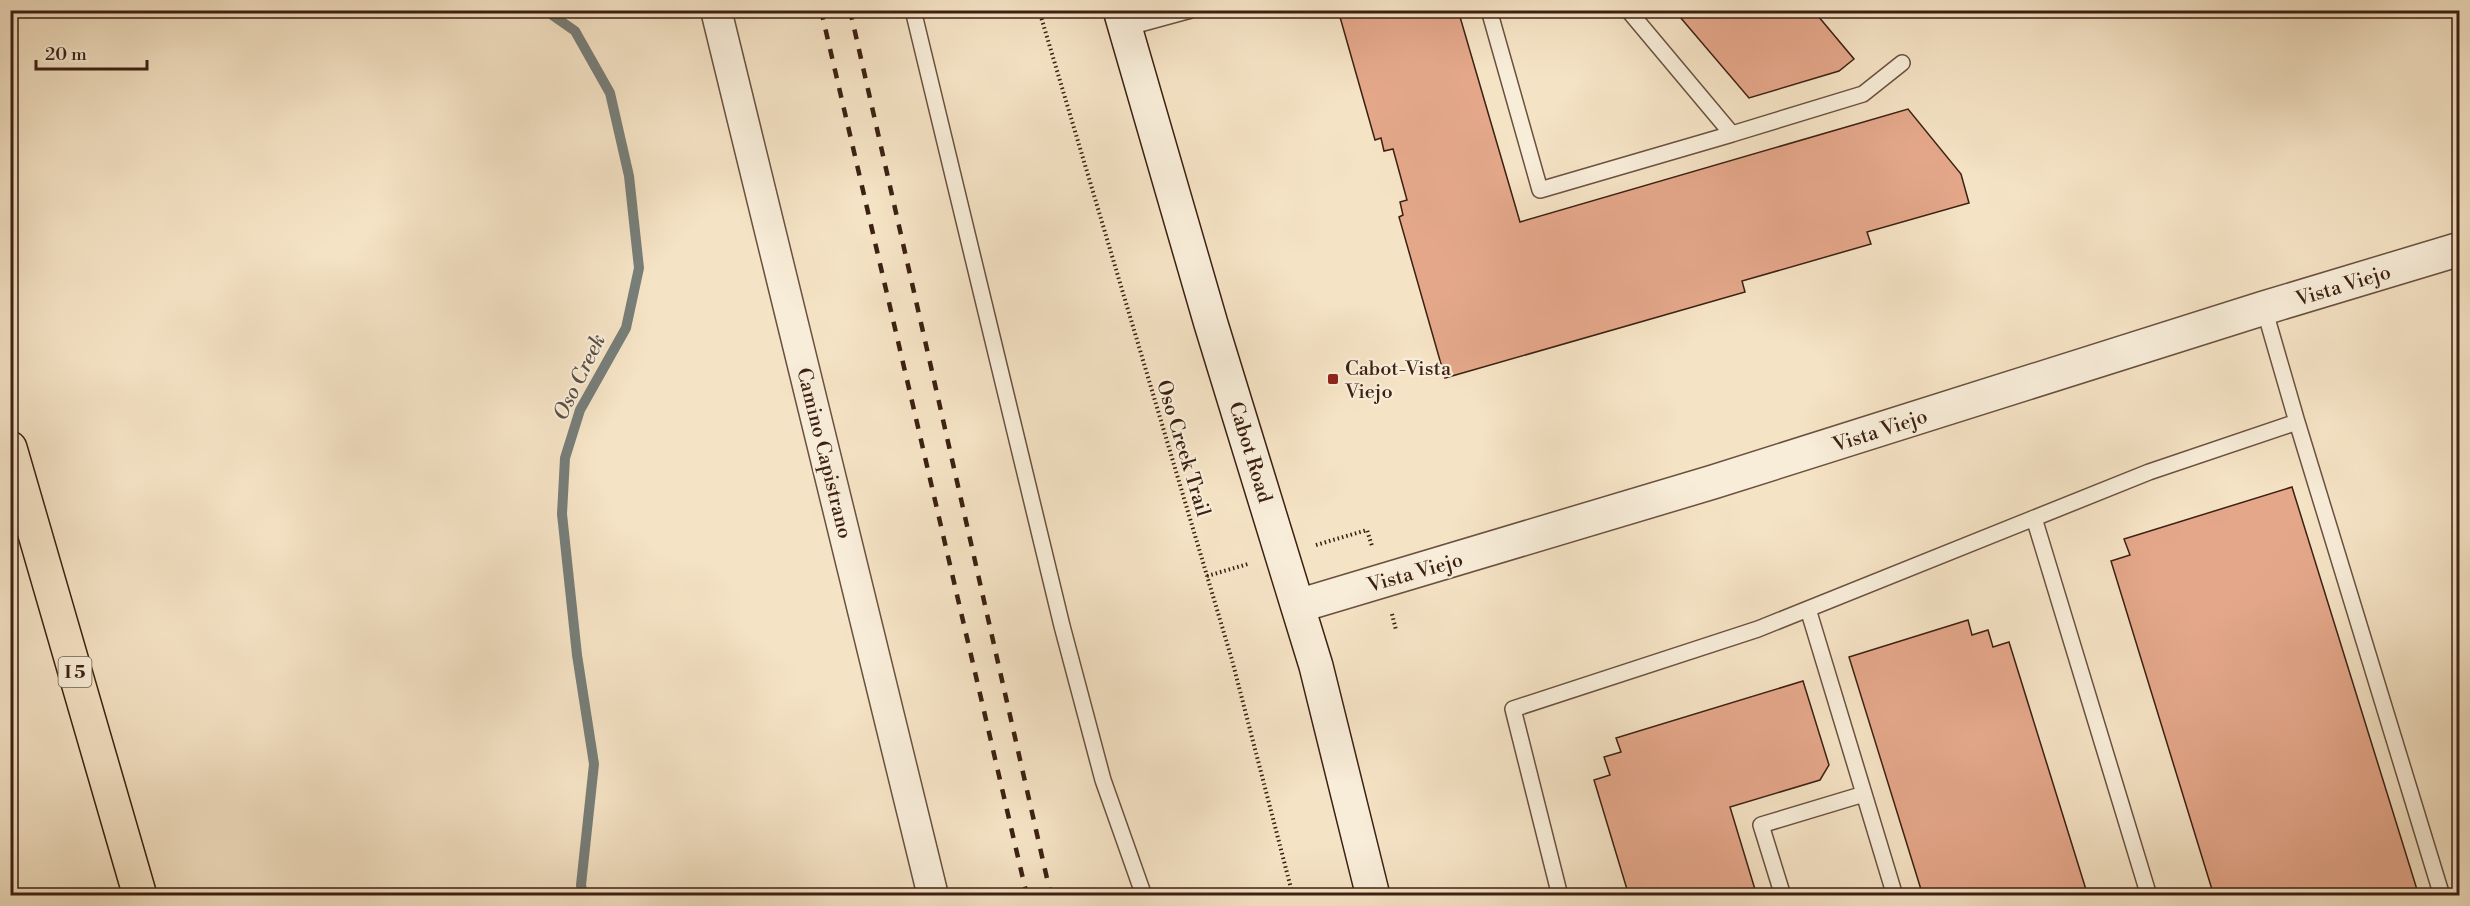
<svg xmlns="http://www.w3.org/2000/svg" width="2470" height="906" viewBox="0 0 2470 906" font-family="'Libre Bodoni',serif">
	<style>
		.lines { fill: none; stroke-linecap: round; stroke-linejoin: round }
		.stream { stroke: #777e79; stroke-width: 10 }
		.building { fill: #e4a78a; stroke: #3c2012; stroke-width: 1.5 }
		.service-casing { stroke: #6a513f; stroke-width: 18 }
		.minor-casing { stroke: #6a513f; stroke-width: 33 }
		.tertiary-casing { stroke: #6a513f; stroke-width: 36 }
		.secondary-casing { stroke: #3c2012; stroke-width: 36 }
		.motorway-casing { stroke: #3c2012; stroke-width: 36 }
		.path { stroke: #3c2012; stroke-width: 4; stroke-dasharray: 1.5 3; stroke-linecap: butt }
		.service { stroke: #f8edd9; stroke-width: 15 }
		.minor { stroke: #f8edd9; stroke-width: 30 }
		.tertiary { stroke: #f8edd9; stroke-width: 33 }
		.secondary { stroke: #f8edd9; stroke-width: 33 }
		.motorway { stroke: #f5e3c5; stroke-width: 33 }
		.rail { stroke: #3c2012; stroke-width: 4.5; stroke-dasharray: 10 10; stroke-linecap: butt }
		.poi-dot { fill: #8f2418; stroke: #f8edd9; stroke-width: 2 }
		.labels { text-anchor: middle; stroke-width: 4.5; stroke-linejoin: round; paint-order: stroke }
		.shield { fill: #f8edd9; stroke: #745e4e; stroke-width: 1.5 }
		.shield-label { font-size: 18px; font-weight: bold; fill: #3c2012 }
		.street-label { font-size: 20px; fill: #3c2012; stroke: #f8edd9 }
		.poi-label { font-size: 20px; fill: #3c2012; stroke: #f8edd9; text-anchor: start }
		.water-label { font-size: 21px; font-style: italic; fill: #5a4f45; stroke: #f8edd9 }
	</style>
	<rect width="100%" height="100%" fill="#f5e3c5"/>
	<filter id="stains"><feTurbulence type="fractalNoise" baseFrequency=".00333" numOctaves="4"/><feColorMatrix values="0 0 0 0 .2 0 0 0 0 .09 0 0 0 0 .02 0 0 0 .5 -.17"/></filter>
	<radialGradient id="worn" r=".72"><stop offset=".6" stop-color="#630" stop-opacity="0"/><stop offset="1" stop-color="#630" stop-opacity=".3"/></radialGradient>
	<g class="lines">
		<path class="stream" d="M 545,10 L 575,31 L 610,93 L 629,176 L 639,268 L 626,328 L 580,410 L 565,458 L 562,514 L 577,655 L 594,764 L 581,885 L 583,896"/>
	</g>
	<path class="building" d="M 1338,10 L 1458,10 L 1520,222 L 1908,109 L 1961,174 L 1969,203 L 1867,232 L 1871,244 L 1742,281 L 1745,292 L 1445,378 L 1399,217 L 1403,215 L 1400,202 L 1407,200 L 1393,149 L 1384,151 L 1381,138 L 1375,140 Z
		M 1674,10 L 1813,10 L 1854,59 L 1839,71 L 1749,98 Z
		M 2292,487 L 2419,896 L 2214,896 L 2111,561 L 2130,555 L 2124,539 Z
		M 1968,620 L 1972,635 L 1988,630 L 1993,647 L 2009,642 L 2088,896 L 1923,896 L 1849,657 Z
		M 1803,681 L 1829,765 L 1820,780 L 1730,807 L 1757,896 L 1629,896 L 1594,780 L 1610,775 L 1604,757 L 1621,752 L 1616,738 Z"/>
	<g class="lines">
		<g class="service-casing">
			<path id="service" d="M 913,10 L 1062,626 L 1103,780 L 1144,896
				M 1489,10 L 1540,190 L 1732,134
				M 1628,10 L 1732,134 L 1863,94 L 1902,63
				M 1125,28 L 1191,10
				M 2264,308 L 2297,422
				M 2034,518 L 2149,896
				M 1808,609 L 1895,896
				M 1560,896 L 1513,709 L 1758,629 L 2149,472 L 2297,422 L 2442,896
				M 1783,896 L 1761,825 L 1864,794"/>
		</g>
		<g class="minor-casing">
			<path id="minor" d="M 716,10 L 933,896"/>
		</g>
		<g class="tertiary-casing">
			<path id="tertiary" d="M 1298,606 L 1713,482 L 2264,308 L 2460,249"/>
		</g>
		<g class="secondary-casing">
			<path id="secondary" d="M 1120,10 L 1211,324 L 1316,666 L 1373,896"/>
		</g>
		<g class="motorway-casing">
			<path id="motorway" d="M 10,448 L 140,896"/>
		</g>
		<path class="path" d="M 1039,10 L 1232,660 L 1293,896
			M 1316,545 L 1367,530 L 1372,546
			M 1207,576 L 1248,564
			M 1392,614 L 1396,630"/>
		<use href="#service" class="service"/>
		<use href="#minor" class="minor"/>
		<use href="#tertiary" class="tertiary"/>
		<use href="#secondary" class="secondary"/>
		<use href="#motorway" class="motorway"/>
		<path class="rail" d="M 821,10 L 1027,896
			M 850,10 L 1051,896"/>
	</g>
	<rect class="poi-dot" x="1327" y="373" width="12" height="12" rx="3"/>
	<g class="labels">
		<rect class="shield" x="58.5" y="657" width="33" height="30" rx="4.5"/>
		<g class="shield-label">
			<text x="75" y="678">I 5</text>
		</g>
		<g class="street-label">
			<text transform="translate(2343 285) rotate(-17)" y="7">Vista Viejo</text>
			<text transform="translate(1880 430) rotate(-18)" y="7">Vista Viejo</text>
			<text transform="translate(1184 448) rotate(73)" y="7">Oso Creek Trail</text>
			<text transform="translate(1251 452) rotate(73)" y="7">Cabot Road</text>
			<text transform="translate(825 453) rotate(76)" y="7">Camino Capistrano</text>
			<text transform="translate(1415 572) rotate(-16)" y="7">Vista Viejo</text>
		</g>
		<g class="poi-label">
			<text x="1345" y="375">Cabot-Vista<tspan x="1345" dy="23">Viejo</tspan></text>
		</g>
		<g class="water-label">
			<text transform="translate(579 377) rotate(-64)" y="7">Oso Creek</text>
		</g>
	</g>
	<rect width="2470" height="906" fill="none" stroke="#f5e3c5" stroke-width="36"/>
	<rect x="12" y="12" width="2446" height="882" fill="none" stroke="#3c2012" stroke-width="3"/>
	<rect x="18" y="18" width="2434" height="870" fill="none" stroke="#3c2012" stroke-width="1.5"/>
	<path d="M36 60v9h111v-9" fill="none" stroke="#3c2012" stroke-width="3"/>
	<text x="45" y="60" font-size="18" fill="#3c2012" stroke="#f8edd9" stroke-width="4.5" paint-order="stroke">20 m</text>
	<rect width="100%" height="100%" filter="url(#stains)"/>
	<rect width="100%" height="100%" fill="url(#worn)"/>
</svg>
